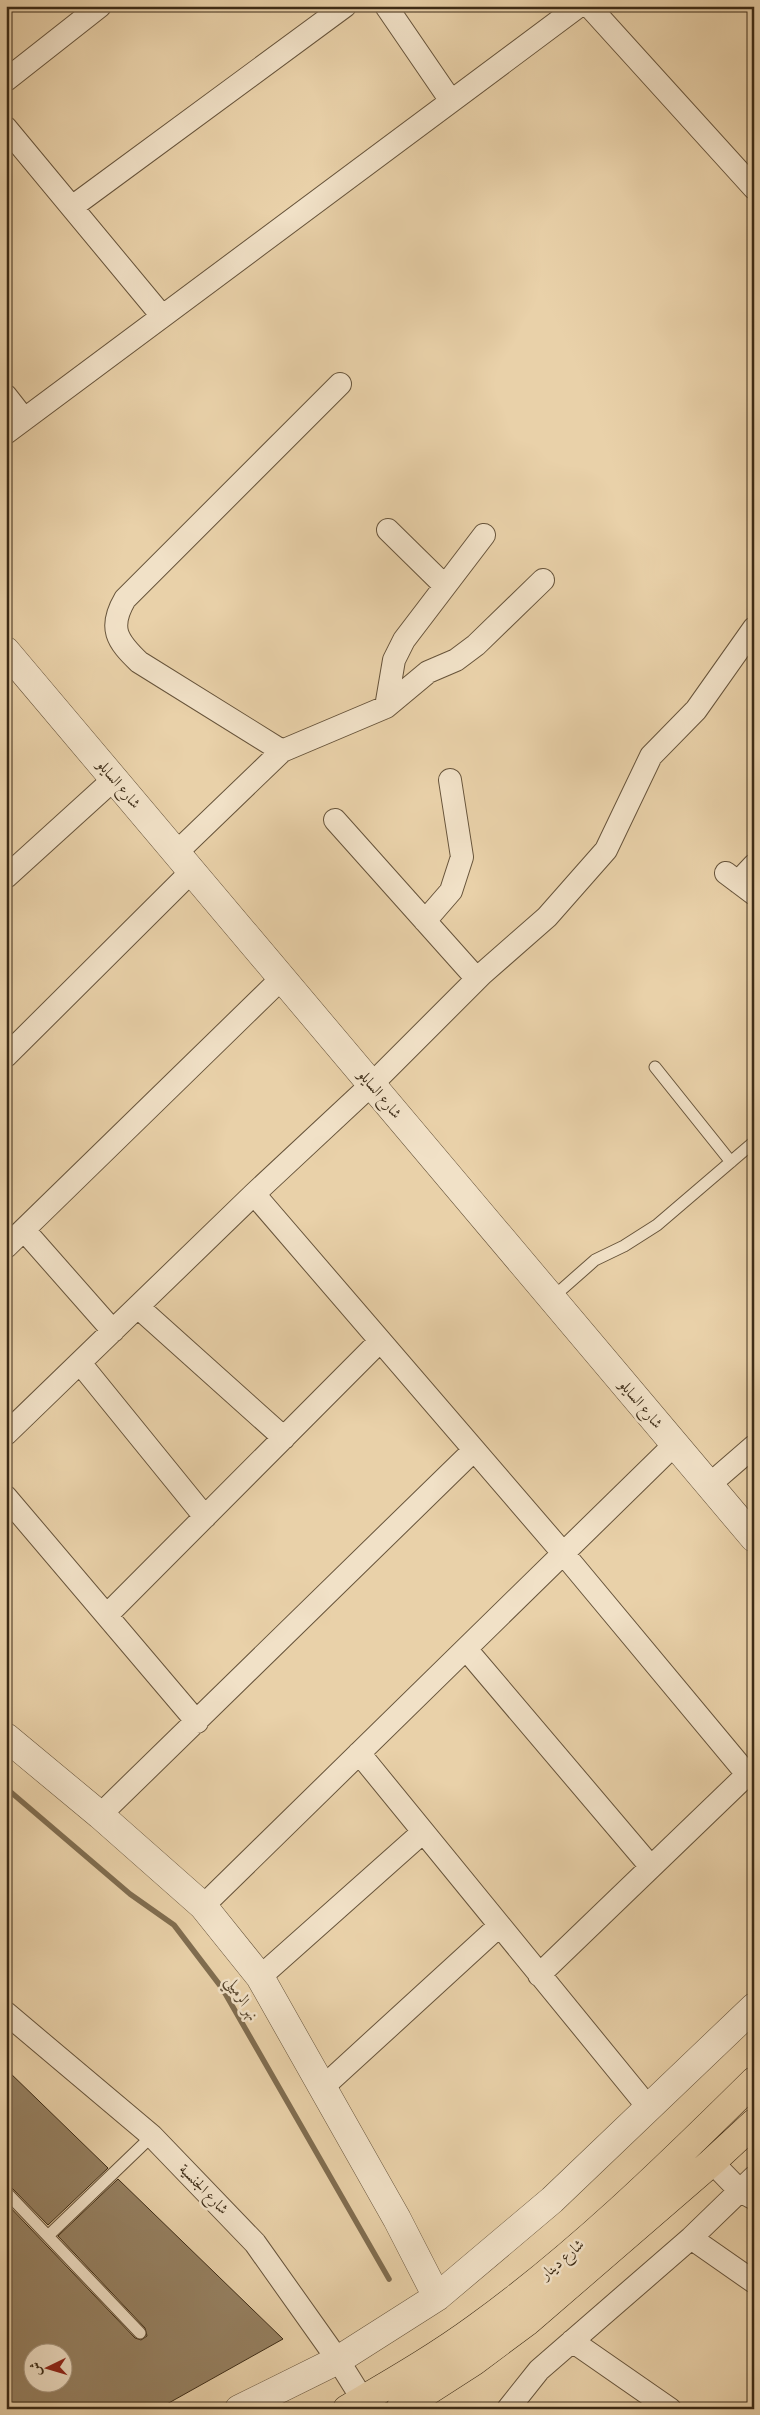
<svg xmlns="http://www.w3.org/2000/svg" width="760" height="2415" viewBox="0 0 760 2415" font-family="Vollkorn,Amiri,serif">
	<style>
		.lines { fill: none; stroke-linecap: round; stroke-linejoin: round }
		.stream { stroke: #806d50; stroke-width: 5.5 }
		.building { fill: #968162; stroke: #3c2b16; fill-rule: evenodd }
		.service-casing { stroke: #67543b; stroke-width: 13 }
		.minor-casing { stroke: #67543b; stroke-width: 24 }
		.tertiary-casing { stroke: #67543b; stroke-width: 29 }
		.primary-casing { stroke: #3c2b16; stroke-width: 29 }
		.service { stroke: #f1e1c7; stroke-width: 11 }
		.minor { stroke: #f1e1c7; stroke-width: 22 }
		.tertiary { stroke: #f1e1c7; stroke-width: 28 }
		.primary { stroke: #e9d1a9; stroke-width: 28 }
		.labels { text-anchor: middle; stroke-width: 5; stroke-linejoin: round; paint-order: stroke }
		.street-label { font-size: 15px; fill: #3c2b16; stroke: #f1e1c7 }
		.water-label { font-size: 16px; font-style: italic; fill: #58462e; stroke: #f1e1c7 }
	</style>
	<rect width="100%" height="100%" fill="#e9d1a9"/>
	<filter id="stains"><feTurbulence type="fractalNoise" baseFrequency=".004" numOctaves="4"/><feColorMatrix values="0 0 0 0 .2 0 0 0 0 .09 0 0 0 0 .02 0 0 0 .5 -.17"/></filter>
	<radialGradient id="worn" r=".72"><stop offset=".6" stop-color="#630" stop-opacity="0"/><stop offset="1" stop-color="#630" stop-opacity=".3"/></radialGradient>
	<g class="lines">
		<path class="stream" d="M 6,1788 L 130,1894 L 174,1925 L 222,1988 L 389,2279"/>
	</g>
	<path class="building" d="M 6,2069 L 108,2168 L 48,2225 L 11,2187 L 6,2185 Z
		M 118,2179 L 283,2339 L 158,2409 L 6,2409 L 6,2203 L 135,2338 L 141,2340 L 147,2336 L 145,2328 L 58,2236 ZM 32,2352 L 62,2352 L 62,2382 L 32,2382 Z"/>
	<g class="lines">
		<g class="service-casing">
			<path id="service" d="M 655,1067 L 731,1162
				M 552,1298 L 595,1260 L 624,1246 L 657,1225 L 754,1142
				M 6,2192 L 140,2333
				M 49,2235 L 152,2136"/>
		</g>
		<g class="minor-casing">
			<path id="minor" d="M 386,6 L 451,101
				M 589,6 L 754,188
				M 6,80 L 100,6
				M 6,128 L 162,316
				M 72,207 L 345,6
				M 6,396 L 24,419
				M 6,433 L 579,6
				M 388,530 L 445,586
				M 386,707 L 394,660 L 404,640 L 484,535
				M 282,751 L 139,662 C 117,641 108,628 125,599 L 340,384
				M 335,820 L 477,979
				M 176,853 L 282,751 L 386,707 L 428,672 L 456,660 L 476,645 L 543,580
				M 726,873 L 754,894
				M 6,877 L 114,779
				M 738,882 L 754,865
				M 425,921 L 451,891 L 462,857 L 450,780
				M 6,1056 L 192,871
				M 254,1194 L 563,1553 L 747,1774
				M 24,1230 L 113,1331
				M 6,1247 L 282,978
				M 138,1307 L 284,1438
				M 80,1363 L 205,1517
				M 6,1434 L 254,1194 L 372,1084 L 482,974 L 547,917 L 606,850 L 651,756 L 696,710 L 754,628
				M 709,1485 L 754,1446
				M 6,1497 L 197,1722
				M 107,1615 L 380,1341
				M 466,1649 L 651,1867
				M 359,1753 L 648,2107
				M 100,1815 L 474,1450
				M 203,1906 L 675,1444
				M 539,1975 L 754,1768
				M 260,1977 L 423,1832
				M 6,2013 L 152,2136 L 255,2243 L 338,2360 L 363,2400
				M 322,2088 L 499,1926
				M 712,2162 L 740,2191 L 753,2198
				M 691,2238 L 754,2282
				M 572,2341 L 670,2409
				M 508,2409 L 539,2370 L 691,2238 L 754,2177"/>
		</g>
		<g class="tertiary-casing">
			<path id="tertiary" d="M 6,651 L 754,1538
				M 6,1737 L 100,1815 L 203,1906 L 260,1977 L 397,2219 L 437,2297
				M 239,2409 L 338,2360 L 437,2297 L 552,2200 L 754,2007"/>
		</g>
		<g class="primary-casing">
			<path id="primary" d="M 347,2409 C 391,2383 435,2358 476,2328 C 576,2256 666,2168 754,2081
				M 400,2409 L 473,2362 L 528,2321 L 712,2162 L 754,2123"/>
		</g>
		<use href="#service" class="service"/>
		<use href="#minor" class="minor"/>
		<use href="#tertiary" class="tertiary"/>
		<use href="#primary" class="primary"/>
	</g>
	<g class="labels">
		<g class="street-label">
			<text transform="translate(119 784) rotate(50)" y="5">شارع السايلو</text>
			<text transform="translate(380 1094) rotate(50)" y="5">شارع السايلو</text>
			<text transform="translate(641 1404) rotate(50)" y="5">شارع السايلو</text>
			<text transform="translate(204 2189) rotate(46)" y="5">شارع الجنسية</text>
			<text transform="translate(562 2259) rotate(-41)" y="5">شارع دينار</text>
		</g>
		<g class="water-label">
			<text transform="translate(243 1998) rotate(59)" y="6">نهر الرميلي</text>
		</g>
	</g>
	<rect width="760" height="2415" fill="none" stroke="#e9d1a9" stroke-width="25"/>
	<rect x="8" y="8" width="745" height="2400" fill="none" stroke="#3c2b16" stroke-width="2.5"/>
	<rect x="12" y="12" width="735" height="2390" fill="none" stroke="#3c2b16"/>
	<g transform="translate(48 2368) rotate(265)"><circle r="24" fill="#f1e1c7" stroke="#a99880"/>
	<path d="M0-4L9 19L0 12L-9 19Z" fill="#8f2418"/>
	<text y="-8" font-size="14" font-weight="bold" text-anchor="middle" fill="#3c2b16">ش</text>
	</g>
	<rect width="100%" height="100%" filter="url(#stains)"/>
	<rect width="100%" height="100%" fill="url(#worn)"/>
</svg>
